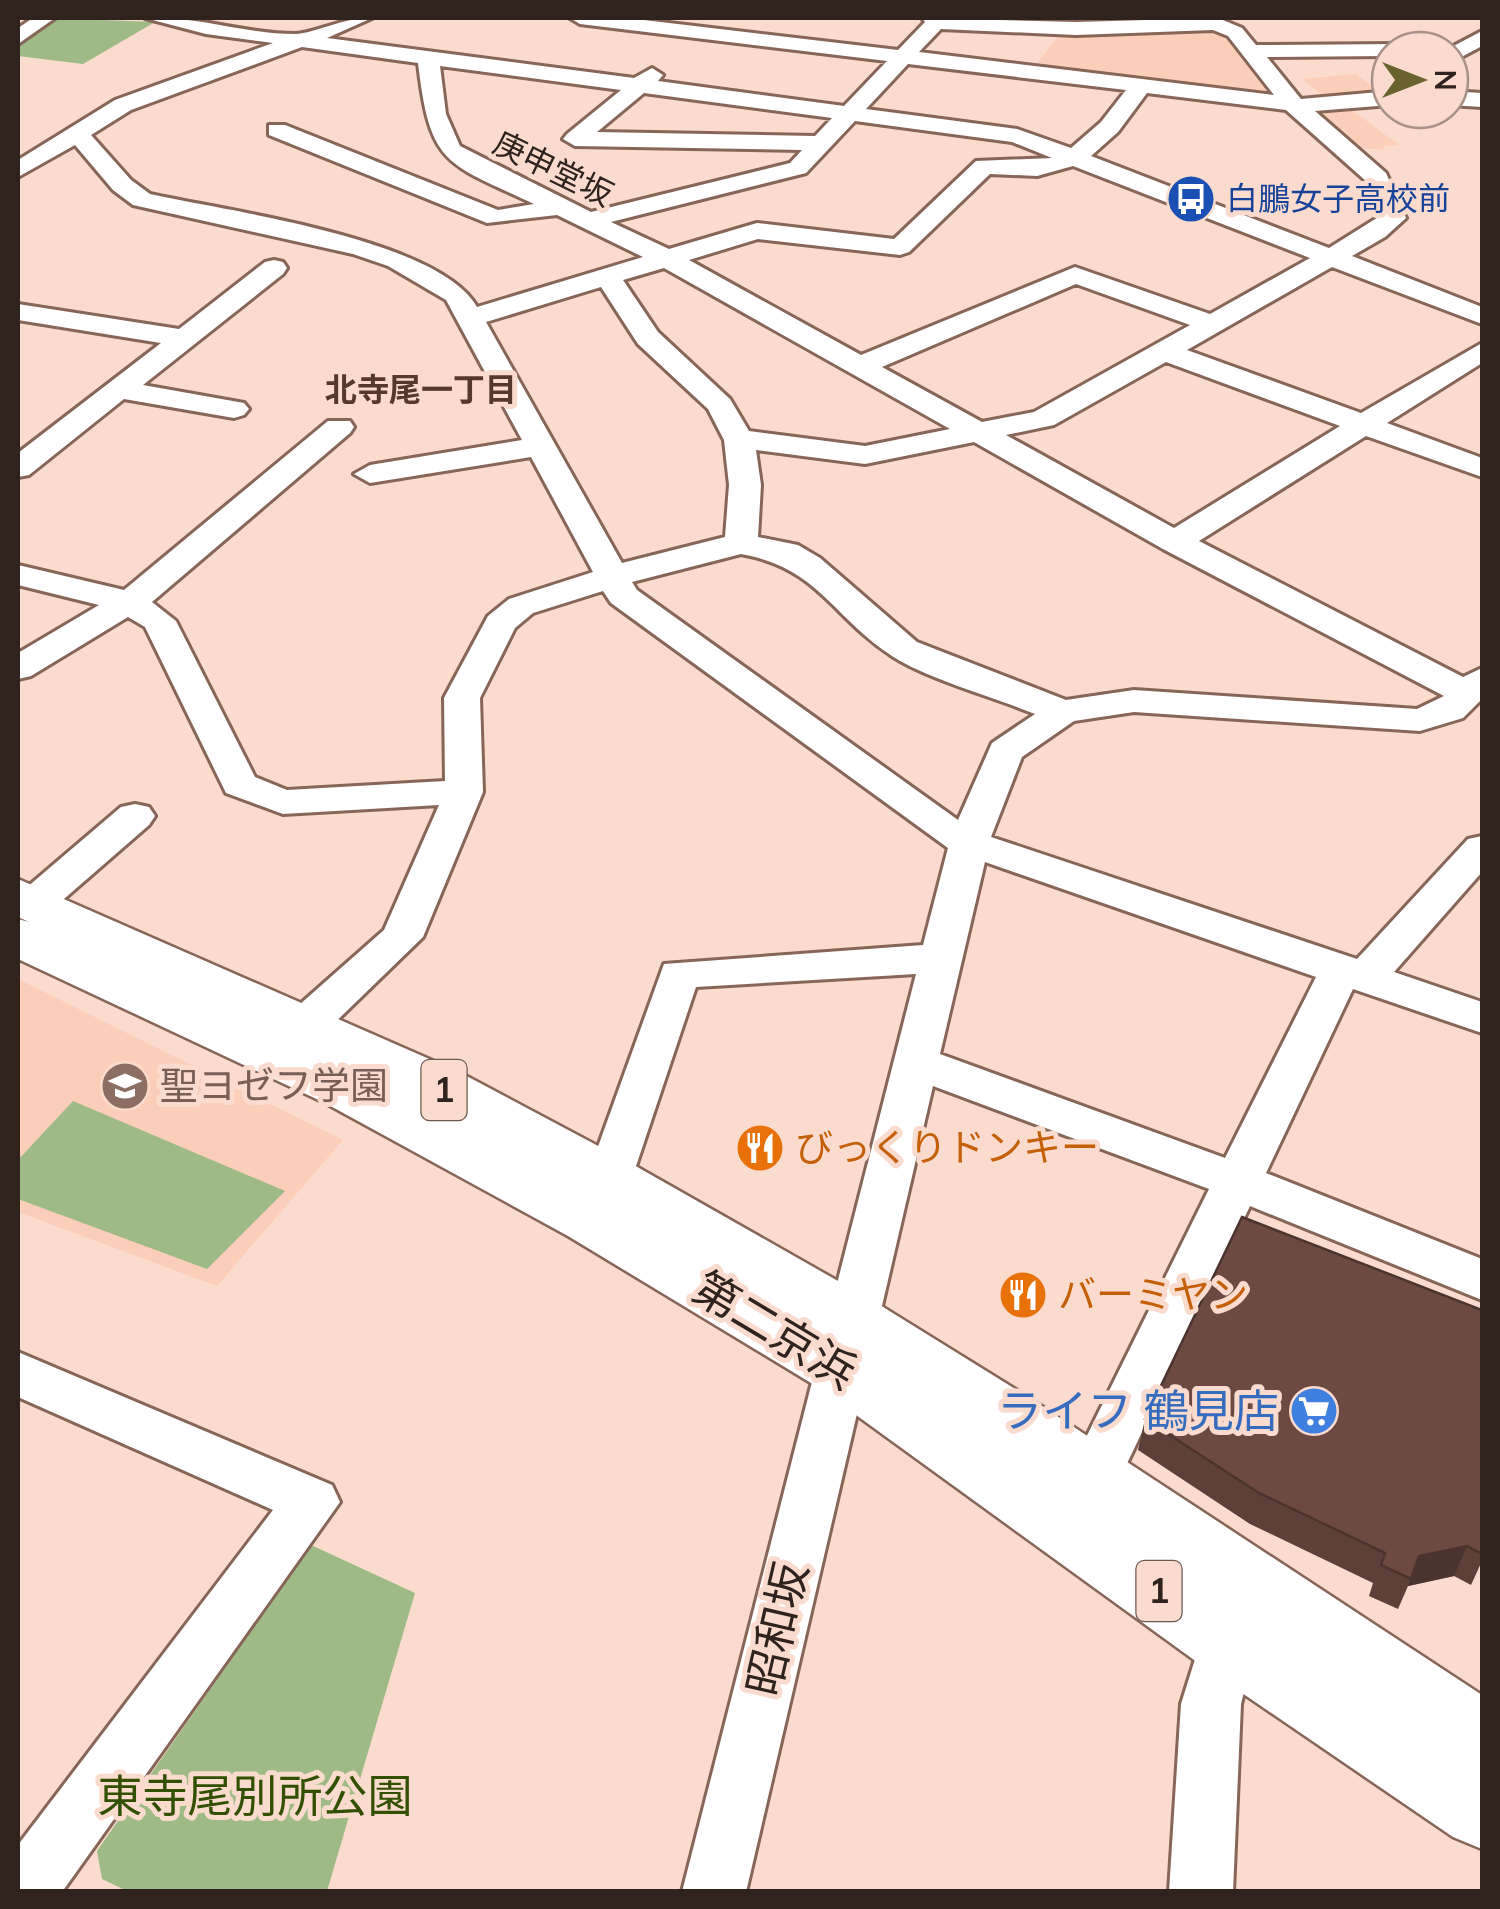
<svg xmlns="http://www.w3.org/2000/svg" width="1500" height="1909" viewBox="0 0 1500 1909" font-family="Mulish,'Noto Sans JP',sans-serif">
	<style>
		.built { fill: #fbceba }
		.green { fill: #9eba86 }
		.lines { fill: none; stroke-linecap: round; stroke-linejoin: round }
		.minor-casing { stroke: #876557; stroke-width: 6 }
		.highway-casing { stroke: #876557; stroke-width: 5 }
		.minor { fill: #fff; fill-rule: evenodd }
		.highway { fill: #fff; fill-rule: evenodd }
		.wall { fill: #5d4039 }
		.shaded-wall { fill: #4c342e }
		.building { fill: #6c4a42; stroke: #4c342e; stroke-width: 2.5 }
		.labels { text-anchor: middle; stroke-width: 10; stroke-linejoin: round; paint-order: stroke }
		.far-street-label { font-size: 32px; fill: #30221c; stroke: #fadbce }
		.far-transit-label { font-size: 32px; fill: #164399; stroke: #fadbce; text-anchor: start }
		.far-neighbourhood-label { font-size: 32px; font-weight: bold; fill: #57392b; stroke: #fadbce }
		.shield { fill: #fadbce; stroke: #6d5a51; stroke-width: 2.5 }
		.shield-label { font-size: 35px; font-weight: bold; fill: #30221c }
		.education-label { font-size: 38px; fill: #785e54; stroke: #fadbce; text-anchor: start }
		.food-label { font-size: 38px; fill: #c56008; stroke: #fadbce; text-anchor: start }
		.near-street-label { font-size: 45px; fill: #30221c; stroke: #fadbce }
		.near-shop-label { font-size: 45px; fill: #366cbe; stroke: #fadbce; text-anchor: end }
		.near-park-label { font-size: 45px; fill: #315002; stroke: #fadbce }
	</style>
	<rect width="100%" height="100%" fill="#fadbce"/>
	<path class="built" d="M 1035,18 L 1198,18 L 1230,33 L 1278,98 L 1032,70 L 1063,30 L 1034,28 Z
		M 1356,74 L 1379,91 L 1333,96 L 1399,145 L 1383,146 L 1385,150 L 1362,148 L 1319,110 L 1339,107 L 1302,79 Z
		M 18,979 L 343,1140 L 217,1286 L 18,1212 Z"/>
	<path class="green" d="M 49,18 L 155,22 L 83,64 L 18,56 L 18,41 Z
		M 73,1101 L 285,1191 L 207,1269 L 18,1199 L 18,1160 Z
		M 311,1545 L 415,1593 L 327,1891 L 127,1891 L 102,1879 L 97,1851 Z"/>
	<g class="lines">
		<g class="minor-casing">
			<path id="minor" d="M 33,18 L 55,18 L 18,44 L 18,28 Z
				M 145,18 C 195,15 244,34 295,34 C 317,33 340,18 372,18 L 327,38 L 634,78 L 652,68 L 663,75 L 658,81 L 844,106 L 887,61 L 580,24 L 570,18 L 627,18 L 898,50 L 925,22 L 922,18 L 1076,22 L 1218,18 L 1242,28 L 1256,45 L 1399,44 L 1410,50 L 1390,50 L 1390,56 L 1267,57 L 1301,99 L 1390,91 L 1390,105 L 1315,111 L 1386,173 L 1406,218 L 1385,237 L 1352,256 L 1482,307 L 1482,324 L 1332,267 L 1187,350 L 1361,413 L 1482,343 L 1482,363 L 1387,423 L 1482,458 L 1482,477 L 1366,436 L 1199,541 L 1463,677 L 1482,668 L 1482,699 L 1463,718 L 1420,731 L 1134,712 L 1074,721 L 1022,757 L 991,837 L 1357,959 L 1468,839 L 1482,836 L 1482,872 L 1394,972 L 1482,1002 L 1482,1033 L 1353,989 L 1266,1173 L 1482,1259 L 1482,1300 L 1250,1206 L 1111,1497 L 1092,1504 L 1073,1497 L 1065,1480 L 1209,1189 L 933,1086 L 746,1892 L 682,1892 L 916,974 L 696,987 L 627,1193 L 610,1198 L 593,1193 L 586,1180 L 664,964 L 923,945 L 948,848 L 611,603 L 603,591 L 533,613 L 515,628 L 480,698 L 483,792 L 423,937 L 322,1035 L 306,1039 L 290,1035 L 284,1024 L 290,1013 L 384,930 L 439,805 L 283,814 L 226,793 L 145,627 L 128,617 L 31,676 L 18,679 L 18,653 L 99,605 L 18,585 L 18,565 L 124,590 L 328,421 L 350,421 L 354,427 L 350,433 L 152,602 L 176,621 L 255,777 L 287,790 L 445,781 L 444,698 L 488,616 L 509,599 L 593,572 L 531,457 L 370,483 L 354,474 L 370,465 L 522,440 L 446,300 L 388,266 L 353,254 L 133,205 L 113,190 L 75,145 L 18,177 L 18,160 L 115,100 L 273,43 L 206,34 ZM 941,29 L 1076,35 L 1213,30 L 1228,36 L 1274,95 L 919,52 ZM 302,47 L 418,63 C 430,166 445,162 534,204 L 498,210 L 285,125 L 269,125 L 269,135 L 487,223 L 557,215 L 643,257 L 477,307 C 439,239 227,211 150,194 L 131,180 L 91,135 L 131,110 ZM 908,64 L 1126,90 L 1101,122 L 1071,148 L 1017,129 L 866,109 ZM 440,66 L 621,90 L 567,134 L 563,139 L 575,146 L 802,150 L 790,163 L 591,212 L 460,146 L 446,114 ZM 644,93 L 832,118 L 815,136 L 597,132 ZM 1147,93 L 1286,110 L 1366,181 L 1380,216 L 1329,248 L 1091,156 L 1118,132 ZM 855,121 L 1012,142 L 1052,158 L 976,161 L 894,239 L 757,223 L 669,249 L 611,222 L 806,173 ZM 1073,166 L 1310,258 L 1210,314 L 1075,267 L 861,355 L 689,260 L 758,239 L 900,255 L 909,252 L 990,174 L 1037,176 ZM 664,268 L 950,429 L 865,446 L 749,431 L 730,399 L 658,332 L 623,280 ZM 1076,284 L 1190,325 L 1034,412 L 982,422 L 882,367 ZM 601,287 L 638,344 L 708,409 L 724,440 L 729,485 L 725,537 L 622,563 L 486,322 ZM 1166,362 L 1340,426 L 1174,528 L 1006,435 L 1054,425 ZM 974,442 L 1163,549 L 1444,696 L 1417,709 L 1134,690 L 1066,700 L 917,642 L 820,558 L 798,545 L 758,537 L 761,485 L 756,450 L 865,464 ZM 741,554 C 819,568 832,617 892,656 C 927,679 994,697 1035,714 L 992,743 L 958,820 L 637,590 L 632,582 ZM 985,862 L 1316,977 L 1225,1158 L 940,1054 Z
				M 1482,31 L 1482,46 L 1450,63 L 1446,50 Z
				M 1450,91 L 1482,93 L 1482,107 L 1450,105 Z
				M 274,260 L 283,262 L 287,268 L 283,274 L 143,385 L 244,403 L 249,409 L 244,415 L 234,418 L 124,399 L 29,475 L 18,477 L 18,453 L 161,343 L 18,320 L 18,304 L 179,329 L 265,262 Z
				M 135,804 L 149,807 L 155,816 L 149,825 L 49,912 L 34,916 L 19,912 L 19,894 L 121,807 Z
				M 18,1352 L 332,1485 L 340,1502 L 62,1892 L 18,1892 L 18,1845 L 273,1510 L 18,1397 Z
				M 1228,1613 L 1249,1621 L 1257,1640 L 1241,1704 L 1233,1892 L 1169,1892 L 1181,1704 L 1207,1621 Z"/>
		</g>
		<g class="highway-casing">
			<path id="highway" d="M 18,879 L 459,1072 L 632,1164 L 875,1302 L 1025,1395 L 1482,1695 L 1482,1849 L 1453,1837 L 1201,1665 L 816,1386 L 568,1236 L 325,1103 L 18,959 L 18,919 L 29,922 L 18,917 Z"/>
		</g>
		<use href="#minor" class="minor"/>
		<use href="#highway" class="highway"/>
	</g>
	<path class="wall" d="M 1482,1310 L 1482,1561 L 1471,1585 L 1454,1576 L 1408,1586 L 1398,1609 L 1369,1596 L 1373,1583 L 1250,1524 L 1138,1450 L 1145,1419 Z"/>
	<path class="shaded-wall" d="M 1467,1546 L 1454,1576 L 1408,1586 L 1419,1556 Z"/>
	<path class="building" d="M 1242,1217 L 1482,1310 L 1482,1554 L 1467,1546 L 1419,1556 L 1411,1579 L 1381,1565 L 1385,1553 L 1259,1493 L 1145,1419 Z"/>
	<defs>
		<g id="bus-disc" transform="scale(2.5)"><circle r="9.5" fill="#1a4fb4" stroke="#fadbce"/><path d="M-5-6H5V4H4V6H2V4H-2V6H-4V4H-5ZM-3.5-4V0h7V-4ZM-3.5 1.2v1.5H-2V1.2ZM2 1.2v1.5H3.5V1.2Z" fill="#fff"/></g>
		<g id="school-disc" transform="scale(2.5)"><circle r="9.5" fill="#8d6e63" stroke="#fadbce"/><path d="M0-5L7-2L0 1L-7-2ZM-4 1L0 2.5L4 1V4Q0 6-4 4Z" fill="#fff"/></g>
		<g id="restaurant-disc" transform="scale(2.5)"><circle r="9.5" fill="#e8710a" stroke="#fadbce"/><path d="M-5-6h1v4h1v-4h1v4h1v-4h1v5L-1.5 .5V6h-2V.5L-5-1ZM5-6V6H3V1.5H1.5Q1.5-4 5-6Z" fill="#fff"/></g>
		<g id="supermarket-disc" transform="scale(2.5)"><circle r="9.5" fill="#3f7fe0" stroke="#fadbce"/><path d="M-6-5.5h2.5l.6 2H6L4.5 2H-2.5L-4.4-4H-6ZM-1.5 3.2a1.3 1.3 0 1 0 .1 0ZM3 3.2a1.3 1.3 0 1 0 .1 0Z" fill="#fff"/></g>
	</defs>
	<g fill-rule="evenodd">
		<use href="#bus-disc" x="1191" y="199"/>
		<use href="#school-disc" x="125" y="1086"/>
		<use href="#restaurant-disc" x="760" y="1148"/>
		<use href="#restaurant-disc" x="1023" y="1295"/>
		<use href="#supermarket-disc" x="1314" y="1411"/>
	</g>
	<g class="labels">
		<g class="far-street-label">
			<text transform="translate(553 169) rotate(26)" y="11">庚申堂坂</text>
		</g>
		<g class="far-transit-label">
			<text x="1226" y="210">白鵬女子高校前</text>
		</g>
		<g class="far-neighbourhood-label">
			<text x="421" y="401">北寺尾一丁目</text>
		</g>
		<g class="shield">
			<rect x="421.5" y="1060" width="45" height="60" rx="8"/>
			<rect x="1136.5" y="1561" width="45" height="60" rx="8"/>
		</g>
		<g class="shield-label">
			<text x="444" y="1102">1</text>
			<text x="1159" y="1603">1</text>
		</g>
		<g class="education-label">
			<text x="160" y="1099">聖ヨゼフ学園</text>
		</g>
		<g class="food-label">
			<text x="795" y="1161">びっくりドンキー</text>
			<text x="1058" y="1308">バーミヤン</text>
		</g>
		<g class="near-street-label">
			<text transform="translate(775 1330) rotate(31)" y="16">第二京浜</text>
			<text transform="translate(777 1629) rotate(-77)" y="16">昭和坂</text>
		</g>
		<g class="near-shop-label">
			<text x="1279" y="1427">ライフ 鶴見店</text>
		</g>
		<g class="near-park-label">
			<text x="255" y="1812">東寺尾別所公園</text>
		</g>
	</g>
	<rect width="1500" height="1909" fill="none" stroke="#30221c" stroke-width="40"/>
	<g transform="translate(1420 80) rotate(90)"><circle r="48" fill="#fadbce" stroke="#a99187" stroke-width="2.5"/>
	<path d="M0-8L18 38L0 25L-18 38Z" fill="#6a622e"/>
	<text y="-15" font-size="28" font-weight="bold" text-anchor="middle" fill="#30221c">N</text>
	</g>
</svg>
